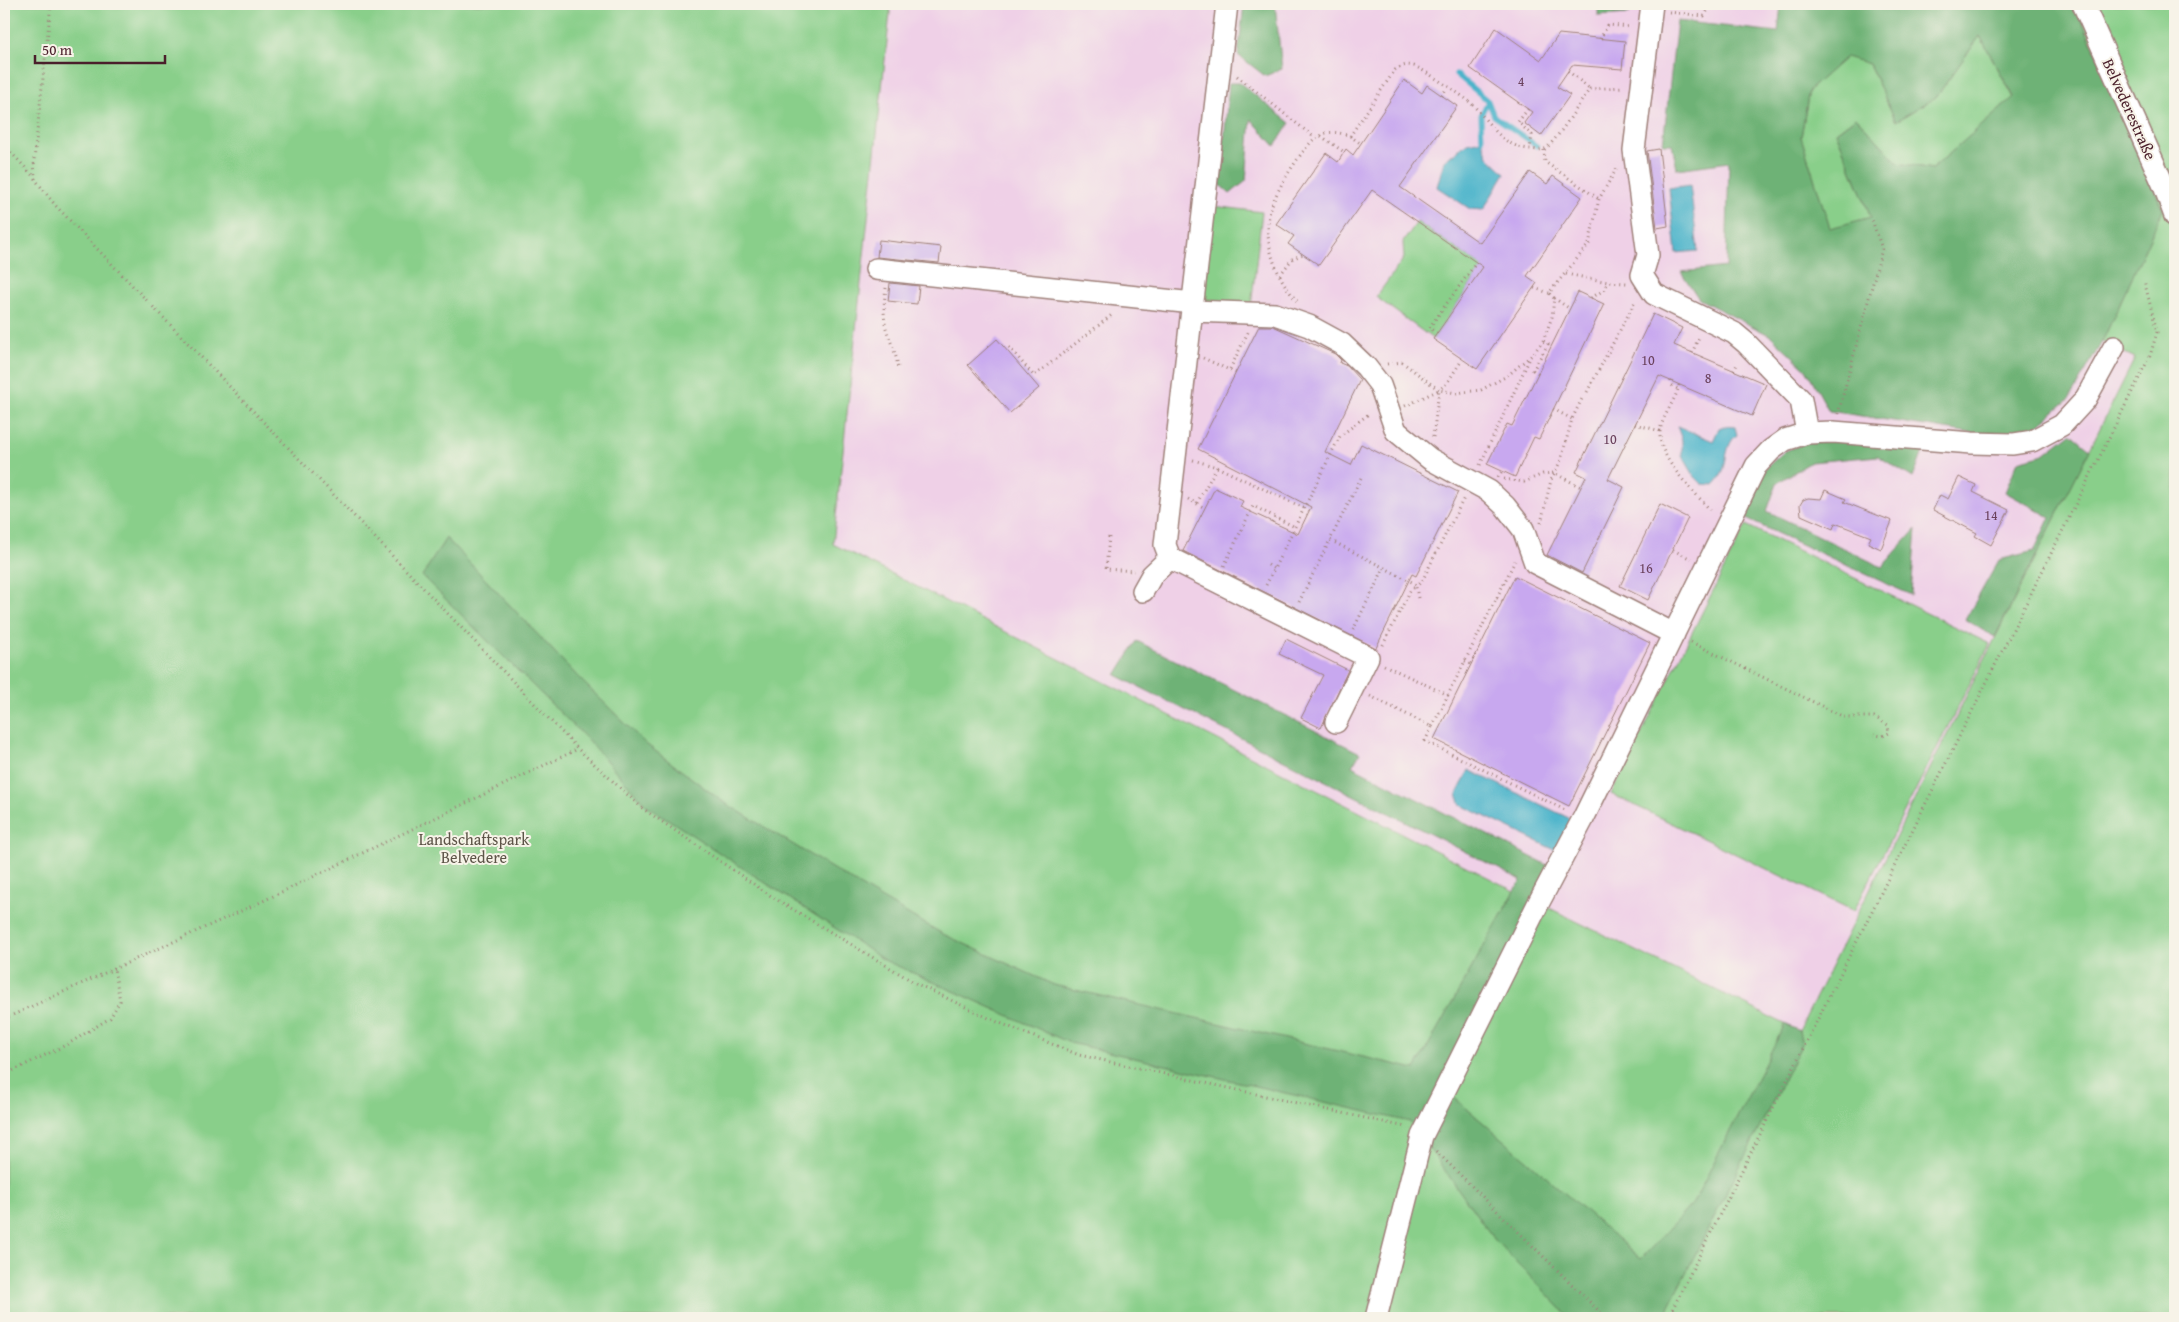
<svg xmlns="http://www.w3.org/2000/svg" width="2179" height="1322" viewBox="0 0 2179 1322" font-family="'Gentium Book Plus',serif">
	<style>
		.built { fill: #efd0e7 }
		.green { fill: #89cf8a; stroke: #6a775a }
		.forest { fill: #6eb276; stroke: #5c6850; fill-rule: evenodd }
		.water { fill: #4cb4cb; stroke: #4b6a7b }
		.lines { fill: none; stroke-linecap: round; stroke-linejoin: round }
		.stream { stroke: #4cb4cb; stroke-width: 5 }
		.building { fill: #c8a8ef }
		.minor-casing { stroke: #9f817a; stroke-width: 24 }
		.path { stroke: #9f817a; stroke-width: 3; stroke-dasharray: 1 4; stroke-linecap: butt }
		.minor { stroke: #fff; stroke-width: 21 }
		.labels { text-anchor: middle; stroke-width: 4; stroke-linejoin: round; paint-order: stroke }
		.number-label { font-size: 14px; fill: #6a415c }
		.street-label { font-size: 16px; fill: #4a1f2b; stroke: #f7f3e8 }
		.park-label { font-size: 16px; fill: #5d5448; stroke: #f7f3e8 }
	</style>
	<rect width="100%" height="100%" fill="#f7f3e8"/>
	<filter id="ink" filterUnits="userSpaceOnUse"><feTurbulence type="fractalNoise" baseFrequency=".02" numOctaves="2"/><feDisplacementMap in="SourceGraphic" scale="10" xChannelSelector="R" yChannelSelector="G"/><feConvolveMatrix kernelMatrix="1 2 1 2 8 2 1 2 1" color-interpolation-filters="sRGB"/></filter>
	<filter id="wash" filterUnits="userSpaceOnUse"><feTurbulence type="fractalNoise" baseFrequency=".0096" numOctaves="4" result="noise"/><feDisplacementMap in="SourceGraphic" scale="20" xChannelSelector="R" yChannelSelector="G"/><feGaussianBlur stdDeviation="1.12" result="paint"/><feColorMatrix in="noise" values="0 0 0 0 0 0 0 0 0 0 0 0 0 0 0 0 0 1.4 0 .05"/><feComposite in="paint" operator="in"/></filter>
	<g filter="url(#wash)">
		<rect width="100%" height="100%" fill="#f4e3ca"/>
		<path class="built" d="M 891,4 L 2059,4 L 2093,338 L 2135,358 L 1799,1031 L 1515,891 L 833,544 Z"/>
		<path class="green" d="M 4,4 L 891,4 L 833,544 L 1515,891 L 1799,1031 L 2135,358 L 2102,342 L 2163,210 L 2075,4 L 2175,4 L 2175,1318 L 4,1318 Z
			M 1980,36 L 2014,98 L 1932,169 L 1898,163 L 1856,117 L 1836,132 L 1871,217 L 1830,229 L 1801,137 L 1809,90 L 1846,56 L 1869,64 L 1896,121 L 1936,97 Z
			M 1213,206 L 1262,212 L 1251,307 L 1203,301 Z
			M 1417,222 L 1483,267 L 1433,339 L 1376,297 L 1404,258 L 1403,242 Z
			M 1746,525 L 1990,644 L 1854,911 L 1611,794 Z"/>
		<path class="forest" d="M 1244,4 L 1275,4 L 1282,69 L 1265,76 L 1238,55 Z
			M 1598,4 L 1630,4 L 1629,14 L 1598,16 Z
			M 1781,4 L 2075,4 L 2163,210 L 2102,342 L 2070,398 L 2028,434 L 1977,434 L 1829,411 L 1806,369 L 1771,336 L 1699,299 L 1681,272 L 1726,267 L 1729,162 L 1677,169 L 1672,144 L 1663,144 L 1677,21 L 1778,32 ZM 1980,36 L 2014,97 L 1932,169 L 1898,163 L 1856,117 L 1836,132 L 1871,217 L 1830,228 L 1801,137 L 1809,90 L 1846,57 L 1869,64 L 1896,121 L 1936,97 Z
			M 1229,83 L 1240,83 L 1290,123 L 1275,146 L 1251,119 L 1246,181 L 1230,194 L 1220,185 Z
			M 2071,433 L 2090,449 L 1995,637 L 1965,620 L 1999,560 L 2034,551 L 2050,517 L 2005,492 L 2018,461 L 2044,454 Z
			M 1847,440 L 1925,447 L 1913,478 L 1878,456 L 1811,462 L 1777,483 L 1767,511 L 1882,567 L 1916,529 L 1911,595 L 1742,517 L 1761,472 L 1785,451 L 1808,442 Z
			M 446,538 L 579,678 L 646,744 L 722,801 L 882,899 L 943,934 L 1054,985 L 1415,1069 L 1521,880 L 1116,675 L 1137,641 L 1360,753 L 1352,766 L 1551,867 L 1442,1087 L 1641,1259 L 1693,1203 L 1785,1024 L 1799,1031 L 1802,1044 L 1663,1318 L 1570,1318 L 1494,1239 L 1410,1122 L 1070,1043 L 884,960 L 646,805 L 586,738 L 422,576 Z"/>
		<path class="water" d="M 1482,140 L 1488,157 L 1505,173 L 1483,210 L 1470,209 L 1437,187 L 1444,161 L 1467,143 Z
			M 1690,185 L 1698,251 L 1676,253 L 1669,188 Z
			M 1677,426 L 1713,441 L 1719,428 L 1724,426 L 1735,427 L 1737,435 C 1721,448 1731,469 1714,485 L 1702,484 L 1695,477 L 1682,455 L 1682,440 Z
			M 1469,770 L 1573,820 L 1557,851 L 1461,805 L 1457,794 Z"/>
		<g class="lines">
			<path class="stream" d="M 1456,74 L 1488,101 L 1481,115 L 1482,140
				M 1488,101 L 1494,116 L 1537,146"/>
		</g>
		<g id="blocks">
			<path class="building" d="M 1496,28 L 1541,60 L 1559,34 L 1625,41 L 1622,69 L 1572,65 L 1557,87 L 1570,95 L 1541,136 L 1524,123 L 1532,112 L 1470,68 Z
				M 1404,80 L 1422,93 L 1427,85 L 1457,106 L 1400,187 L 1480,243 L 1530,172 L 1547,184 L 1553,176 L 1582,197 L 1527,276 L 1537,283 L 1477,369 L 1433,339 L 1483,267 L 1372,190 L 1319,265 L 1288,244 L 1294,236 L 1276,224 L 1326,153 L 1338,162 L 1346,149 L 1353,155 Z
				M 1659,149 L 1668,226 L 1657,228 L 1647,151 Z
				M 879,240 L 941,247 L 939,263 L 877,257 Z
				M 890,283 L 919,286 L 917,304 L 888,301 Z
				M 1578,292 L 1604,304 L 1539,439 L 1534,437 L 1515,477 L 1487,464 L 1507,424 L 1512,426 Z
				M 1653,314 L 1682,328 L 1674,345 L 1766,384 L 1752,416 L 1659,376 L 1608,479 L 1624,487 L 1582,573 L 1547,555 L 1586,477 L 1576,472 Z
				M 1259,326 L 1273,326 L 1324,349 L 1335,354 L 1341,360 L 1340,363 L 1347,366 L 1360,380 L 1325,452 L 1351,465 L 1361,444 L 1458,492 L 1416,576 L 1412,574 L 1376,648 L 1183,551 L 1215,488 L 1243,501 L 1240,507 L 1298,534 L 1311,507 L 1198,449 Z
				M 997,339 L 1039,388 L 1010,413 L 968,365 Z
				M 1959,477 L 1976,485 L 1973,492 L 2009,510 L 1991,545 L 1975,536 L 1977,533 L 1933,510 L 1940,495 L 1948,499 Z
				M 1825,490 L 1846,499 L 1844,502 L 1892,521 L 1881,549 L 1868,543 L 1871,537 L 1835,523 L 1833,529 L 1801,515 L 1800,505 L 1803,500 L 1808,498 L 1821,499 Z
				M 1660,504 L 1688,518 L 1648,600 L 1620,586 Z
				M 1515,576 L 1650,643 L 1569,806 L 1434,739 Z
				M 1286,639 L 1348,670 L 1321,728 L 1301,718 L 1323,675 L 1279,654 Z"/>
		</g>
	</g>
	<g filter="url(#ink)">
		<use href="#blocks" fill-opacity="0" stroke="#9f817a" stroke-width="1"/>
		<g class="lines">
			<g class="minor-casing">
				<path id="minor" d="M 1227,4 L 1165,545 L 1170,558 L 1368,657 L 1336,722
					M 1652,4 L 1634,150 L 1648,255 L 1642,275 L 1654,294 L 1734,333 L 1746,343 L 1801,400 L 1807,433
					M 2083,4 L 2164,186 L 2175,216
					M 876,269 L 1193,303
					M 1192,311 L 1275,314 L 1309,326 L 1342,344 L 1366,367 L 1380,385 L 1396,431 L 1430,459 L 1489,491 L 1505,506 L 1523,529 L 1535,563 L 1674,634
					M 1143,591 L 1152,575 L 1170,558
					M 1376,1318 L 1422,1136 L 1539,902 L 1583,819 L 1756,466 L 1771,450 L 1785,440 L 1807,433 L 1833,432 L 1972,443 L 2013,444 L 2032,441 L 2062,425 L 2085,400 L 2114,347"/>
			</g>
			<path class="path" d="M 51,4 L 34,160 L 35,179 L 55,205 L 578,749 L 642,808 L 774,898 L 917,984 L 995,1021 L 1079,1055 L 1406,1127
				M 1669,12 L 1704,16 L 1712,4
				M 1600,39 L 1608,25 L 1631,27
				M 1568,71 L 1590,89
				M 1237,76 L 1315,138
				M 1442,96 L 1447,88
				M 1528,109 L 1518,122 L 1532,135 L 1530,149
				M 1321,136 L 1344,152
				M 1350,136 L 1360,143
				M 4,145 L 35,178
				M 1544,150 L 1545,162 L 1599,199
				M 1566,274 L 1608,282 L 1627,283
				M 1280,275 L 1292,259 L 1303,254
				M 886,288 C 884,301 883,315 886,328 C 890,342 897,354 898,369
				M 1534,288 L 1549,293
				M 1554,298 L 1570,309
				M 1591,298 L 1604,290 L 1608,282
				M 1297,301 C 1281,283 1270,259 1268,235 C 1268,227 1268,215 1271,208 C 1275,192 1304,145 1317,137 C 1327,130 1339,132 1350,136 L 1395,70 C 1402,66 1406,64 1413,66 C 1419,66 1466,98 1471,103 C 1490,122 1500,146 1529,149 C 1533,149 1540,151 1544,149 C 1553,147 1582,99 1590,89 L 1623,87
				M 1437,333 L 1429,328 L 1476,263
				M 1009,347 L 1034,376 L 1113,314
				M 1692,353 L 1699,337
				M 1203,358 L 1236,373
				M 1387,364 L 1402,362 L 1439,390 L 1447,383 L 1460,363
				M 1230,369 L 1248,332
				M 1734,371 L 1738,362
				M 1538,373 L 1533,370 L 1548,344 L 1543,341
				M 1671,381 L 1671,385 L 1678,389
				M 1679,385 C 1676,401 1662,415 1660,432 C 1658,460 1695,492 1712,512
				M 1587,392 L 1636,300
				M 1405,406 L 1439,390 L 1456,393 L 1481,390 L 1507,376 L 1532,355 L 1543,341 L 1552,317 L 1554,298 L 1549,293 L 1589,244 L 1599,199 L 1617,168
				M 1553,409 L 1572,419
				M 1838,414 L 1882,249 L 1871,217
				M 1635,424 L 1660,431
				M 1433,437 L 1439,391
				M 1193,460 L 1217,467 L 1304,508
				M 1480,465 L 1530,358
				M 1498,477 L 1502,471
				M 1361,478 L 1330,540 L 1412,582 L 1416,587 L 1411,589 L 1382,647
				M 1504,479 L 1524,482 L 1543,474 L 1554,473 L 1581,487
				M 1188,499 L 1205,508
				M 1197,503 L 1217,467
				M 1272,522 L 1275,517
				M 1541,523 L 1551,480 L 1561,460 L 1572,419 L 1582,399
				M 1109,537 L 1106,569 L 1134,571
				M 1673,550 L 1691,559
				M 1268,565 L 1274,569
				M 1224,566 L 1253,506 L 1295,527
				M 1266,585 L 1340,436 L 1370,413
				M 1418,598 L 1416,587 L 1422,581 L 1464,498
				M 1497,598 L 1503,601
				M 1299,602 L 1330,540
				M 1353,630 L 1384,568
				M 1691,642 L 1844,717 L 1874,717 L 1888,725 L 1889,733 L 1883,736 L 1874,735
				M 1465,661 L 1471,664
				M 1384,665 L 1448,695 L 1515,561
				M 1370,696 L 1432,727 L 1448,695
				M 1432,727 L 1425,741 L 1567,811
				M 4,1019 L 263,901 L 578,749
				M 4,1075 L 68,1044 L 110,1018 L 120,1001 L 114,968
				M 1436,1151 L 1606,1318
				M 1668,1318 L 2150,356 L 2157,332 L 2144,280"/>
			<use href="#minor" class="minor"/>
		</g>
	</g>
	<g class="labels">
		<g class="number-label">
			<text x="1521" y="86">4</text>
			<text x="1648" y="365">10</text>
			<text x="1708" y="383">8</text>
			<text x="1610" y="444">10</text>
			<text x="1991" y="520">14</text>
			<text x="1646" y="573">16</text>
		</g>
		<g class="street-label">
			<text transform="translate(2130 109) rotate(66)" y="6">Belvederestraße</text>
		</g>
		<g class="park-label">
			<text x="474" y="845">Landschaftspark<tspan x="474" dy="18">Belvedere</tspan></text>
		</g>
	</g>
	<rect width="2179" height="1322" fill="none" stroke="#f7f3e8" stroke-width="20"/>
	<path d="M35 55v8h130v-8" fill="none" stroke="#4a1f2b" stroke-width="2.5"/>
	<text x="42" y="55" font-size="15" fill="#4a1f2b" stroke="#f7f3e8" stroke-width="4" paint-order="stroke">50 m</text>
</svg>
